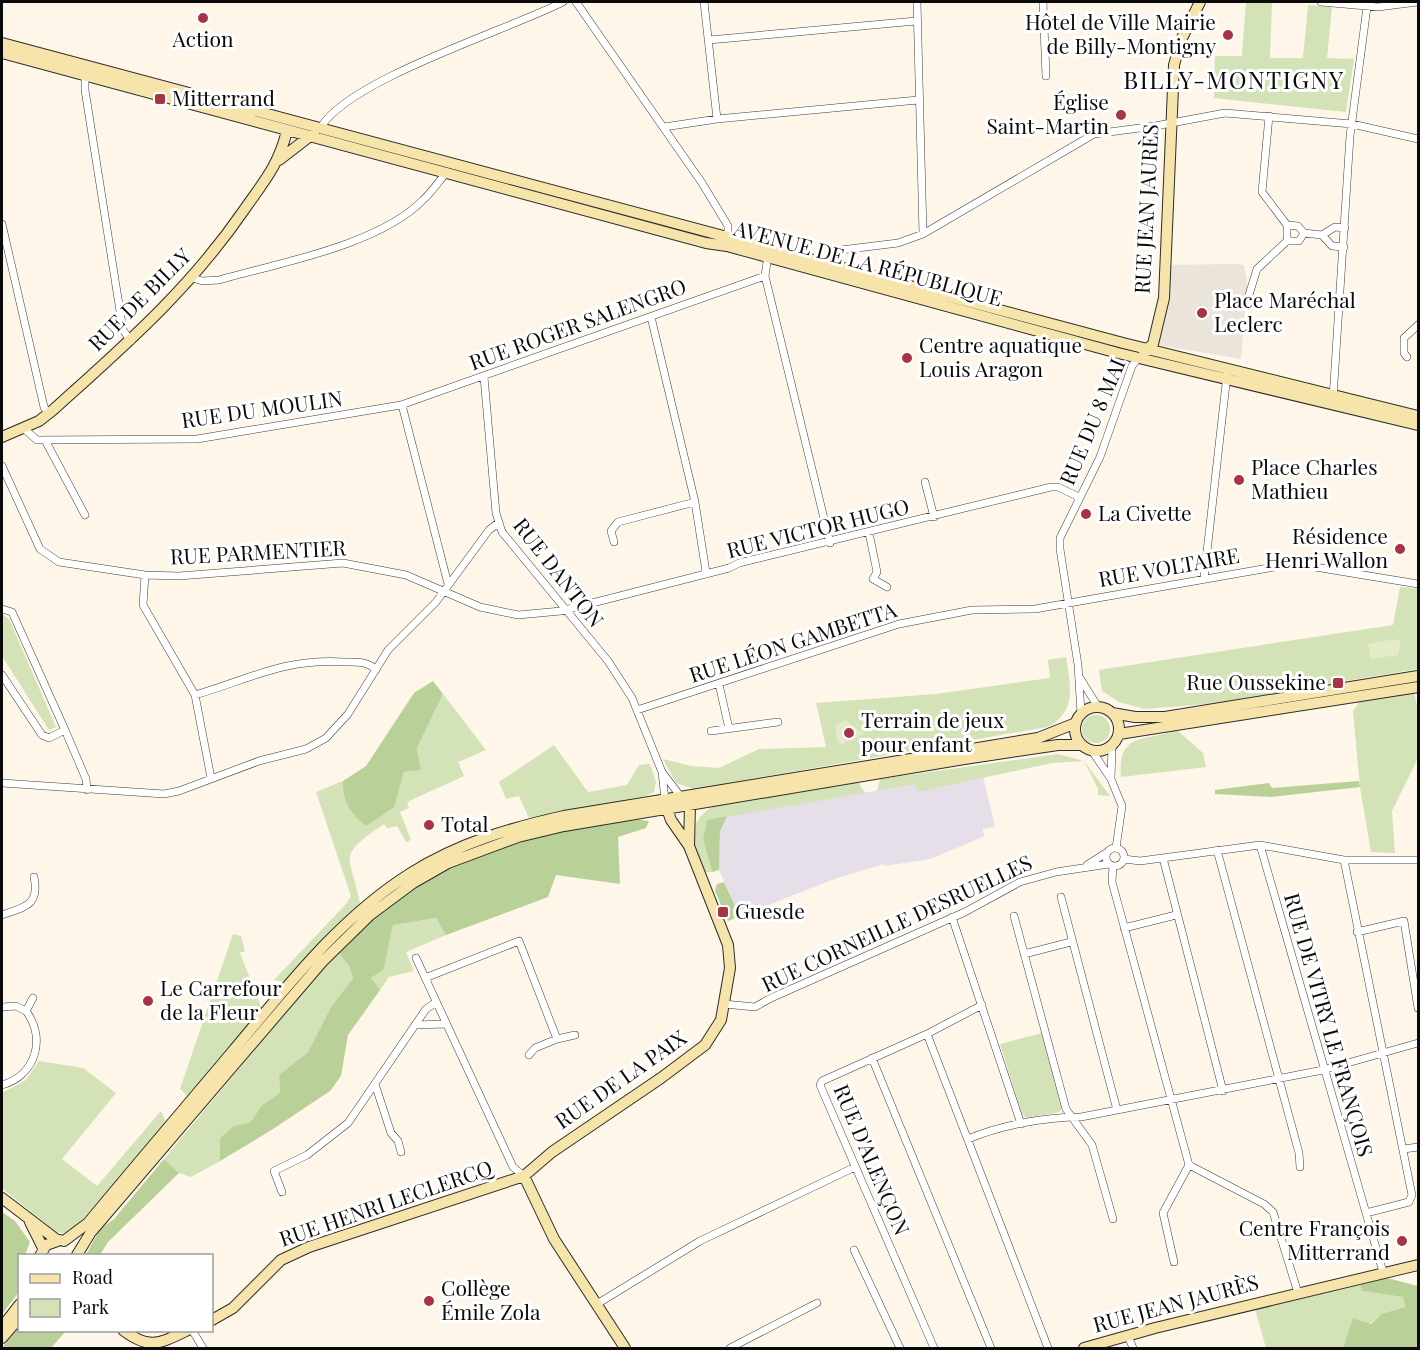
<svg xmlns="http://www.w3.org/2000/svg" width="1420" height="1350" viewBox="0 0 1420 1350" font-family="'Playfair Display',serif">
	<style>
		.industrial { fill: #e6dee8 }
		.green { fill: #d3e2b7 }
		.forest { fill: #b9d198 }
		.pitch { fill: #e3ebc8 }
		.plaza { fill: #eae4da }
		.lines { fill: none; stroke-linecap: round; stroke-linejoin: round }
		.street-casing { stroke: #3d3d3d; stroke-width: 8 }
		.secondary-casing { stroke: #2c2c2c; stroke-width: 12 }
		.street { stroke: #fff; stroke-width: 7 }
		.secondary { stroke: #f6e4aa; stroke-width: 10 }
		.poi-dot { fill: #aa3247; stroke: #fff; stroke-width: 2 }
		.labels { text-anchor: middle; stroke-width: 6; stroke-linejoin: round; paint-order: stroke }
		.poi-label { font-size: 21px; fill: #0a0a0a; stroke: #fff; text-anchor: start }
		.street-label { font-size: 21px; fill: #0a0a0a; stroke: #fff }
		.quarter-label { font-size: 24px; letter-spacing: 1.5px; fill: #0a0a0a; stroke: #fff }
	</style>
	<rect width="100%" height="100%" fill="#fdf6e9"/>
	<path class="industrial" d="M 983,776 L 995,827 L 982,829 L 985,836 L 930,859 L 885,866 L 884,864 L 837,878 L 740,916 L 719,870 L 720,832 L 727,816 L 915,784 L 917,792 Z"/>
	<path class="green" d="M 1246,2 L 1272,2 L 1270,58 L 1303,58 L 1308,5 L 1332,7 L 1327,58 L 1354,59 L 1346,112 L 1214,98 L 1215,56 L 1242,56 Z
		M 1400,587 L 1418,589 L 1418,669 L 1207,704 L 1145,709 L 1119,702 L 1102,691 L 1099,670 L 1393,625 Z
		M 2,614 L 9,619 L 56,727 L 49,730 L 2,656 Z
		M 1066,657 C 1070,686 1078,711 1047,727 L 694,789 L 676,783 L 663,759 L 691,766 L 719,768 L 759,749 L 826,747 L 816,703 L 936,694 L 1050,678 L 1048,660 Z
		M 1414,693 L 1418,709 L 1418,758 L 1392,811 L 1395,853 L 1371,852 L 1360,787 L 1353,711 L 1360,701 Z
		M 443,694 L 486,750 L 458,762 L 464,776 L 407,802 L 409,808 L 400,812 L 411,840 L 406,842 L 397,826 L 387,828 L 384,824 C 334,858 351,854 360,904 L 285,982 L 274,980 L 346,904 L 351,896 L 316,792 L 343,781 C 342,801 350,814 366,826 L 404,772 L 421,770 L 417,748 Z
		M1082 729a14 14 0 1 1 28 0a14 14 0 1 1-28 0Z
		M 1177,730 L 1203,753 L 1206,767 L 1121,777 C 1117,731 1146,742 1177,730 Z
		M 554,745 L 588,792 L 627,785 L 639,765 L 650,764 L 656,782 L 654,792 L 645,796 L 529,818 L 519,796 L 506,799 L 499,782 Z
		M 1058,754 L 1084,761 L 1110,796 L 1098,795 L 1098,789 L 1084,761 L 1052,763 L 917,792 L 915,784 L 877,791 L 880,779 Z
		M 858,782 L 865,793 L 707,820 L 703,839 L 712,872 L 705,872 C 694,844 683,826 713,806 Z
		M 436,918 L 446,935 L 406,952 L 414,971 L 389,977 L 380,990 L 370,978 L 384,969 L 393,925 Z
		M 233,934 L 241,936 L 245,951 L 240,953 L 262,1009 L 189,1097 L 180,1089 Z
		M 337,950 L 349,966 L 353,978 L 331,1007 L 308,1052 L 279,1075 L 280,1093 L 262,1105 L 250,1123 L 234,1127 L 220,1138 L 220,1161 L 191,1177 L 179,1173 L 164,1159 Z
		M 1042,1033 L 1063,1106 L 1059,1112 L 1027,1118 L 1022,1114 L 1000,1044 Z
		M 39,1061 L 83,1068 L 116,1093 L 62,1159 L 97,1186 L 161,1111 L 166,1123 L 70,1234 L 56,1232 L 2,1188 L 2,1093 L 26,1080 Z
		M 1360,1285 L 1362,1291 L 1403,1297 L 1405,1307 L 1381,1314 L 1343,1347 L 1345,1348 L 1266,1348 L 1255,1309 Z"/>
	<path class="forest" d="M 433,681 L 443,694 L 417,748 L 421,770 L 404,772 L 394,807 L 366,826 C 350,814 342,801 343,781 L 366,766 L 414,693 Z
		M 1359,781 L 1360,787 L 1271,797 L 1215,794 L 1215,790 L 1269,783 L 1272,788 Z
		M 727,816 L 720,832 L 719,870 L 712,872 L 703,839 L 707,820 Z
		M 635,819 L 649,821 L 646,828 L 618,837 L 620,884 L 556,875 L 548,897 L 446,935 L 436,918 L 393,925 L 384,969 L 371,978 L 380,990 L 348,1035 L 341,1076 L 330,1091 L 270,1131 L 220,1161 L 220,1138 L 234,1126 L 250,1123 L 262,1105 L 280,1093 L 279,1075 L 308,1052 L 331,1007 L 353,978 L 349,966 L 337,950 C 426,861 514,836 635,819 Z
		M 724,882 L 740,916 L 728,921 L 715,891 L 717,884 Z
		M 164,1159 L 179,1173 L 108,1242 L 100,1255 L 86,1255 L 100,1229 L 114,1219 Z
		M 2,1212 L 15,1221 L 30,1242 L 25,1255 L 20,1256 L 19,1292 L 2,1314 Z
		M 1387,1278 L 1418,1286 L 1418,1348 L 1343,1348 L 1353,1318 L 1371,1324 L 1381,1314 L 1405,1307 L 1403,1297 L 1362,1291 L 1360,1285 Z
		M 19,1327 L 20,1330 L 66,1331 L 51,1348 L 2,1348 Z"/>
	<path class="pitch" d="M 1396,639 L 1401,642 L 1398,655 L 1371,659 L 1368,644 Z
		M 846,720 L 864,734 L 841,744 L 836,739 L 836,725 Z"/>
	<path class="plaza" d="M 1235,264 L 1244,265 L 1250,300 L 1250,308 L 1245,308 L 1241,359 L 1153,344 L 1165,265 Z"/>
	<g class="lines">
		<g class="street-casing">
			<path id="street" d="M 576,2 L 702,183 L 728,226 L 728,240
				M 704,2 L 717,119
				M 917,2 L 923,234
				M 1043,2 L 1046,76
				M 1321,2 L 1378,7 L 1417,2
				M 709,40 L 916,21
				M 85,74 L 85,90 L 123,330 L 131,341
				M 1269,116 L 1262,192 L 1287,225 L 1298,226 L 1304,233
				M 321,127 C 350,79 508,30 563,2
				M 664,127 L 717,119 L 918,100
				M 2,224 L 44,407 L 48,413
				M 1287,225 L 1287,241 L 1299,241 L 1304,233
				M 1304,233 L 1322,235
				M 1344,247 L 1332,246 L 1322,235 L 1335,227 L 1345,228
				M 768,255 L 765,276 L 830,543
				M 826,266 L 841,250 L 898,243 L 923,234 L 1094,134 L 1155,126 L 1225,113 L 1352,124 L 1418,139
				M 193,278 L 202,281 L 219,280 C 279,263 379,245 423,200 C 432,192 439,181 447,172
				M 1248,298 L 1257,269 L 1287,241
				M 651,317 L 695,502 L 706,572
				M 1407,357 L 1404,353 L 1404,338 L 1418,325
				M 484,377 L 496,513 L 502,532 L 608,661 L 632,698 L 662,772 L 681,797
				M 1333,398 L 1350,136 L 1367,7
				M 402,405 L 448,584
				M 23,428 L 37,440 L 197,439 L 401,405 L 765,276
				M 45,440 L 85,515
				M 2,466 L 40,549 L 59,562 L 145,575 L 179,576 L 343,563 L 406,575 L 480,607 L 518,615 L 561,611 L 729,568 L 739,563 L 1051,487 L 1058,487 L 1079,497
				M 925,482 L 934,517
				M 869,533 L 877,572 L 873,579 L 887,587
				M 614,542 L 611,531 L 618,522 L 695,502
				M 145,575 L 143,605 L 195,695 L 211,778
				M 1204,578 L 1227,375
				M 2,609 L 12,612 L 65,730 L 49,738 L 42,735 L 2,675
				M 1080,678 L 1098,707
				M 719,684 L 729,729
				M 195,695 C 250,679 284,658 345,662 C 356,662 368,661 376,670
				M 637,710 L 899,624 L 972,610 L 1035,609 L 1280,566 L 1309,566 L 1418,584
				M 1081,713 L 1078,665 L 1060,549 L 1060,538 L 1100,457 L 1132,366 L 1139,357
				M 65,730 L 86,779 L 87,790
				M 711,731 L 778,722
				M 1092,751 L 1111,779 L 1122,806 L 1116,848
				M 662,772 L 665,800
				M 1111,779 L 1112,746
				M 2,783 L 164,794 L 179,791 L 259,761 L 306,749 L 326,738 L 348,714 L 388,650 L 436,602 L 489,530 L 498,523
				M 1260,845 L 1366,1213
				M1106 857a9 9 0 1 1 18 0a9 9 0 1 1-18 0Z
				M 1217,850 L 1299,1153 L 1300,1167
				M 1163,858 L 1223,1091
				M 1124,859 L 1140,861 L 1260,845 L 1344,860 L 1418,860
				M 1344,860 L 1412,1195 L 1409,1202 L 1366,1213 L 1383,1272
				M 1087,865 L 1106,853
				M 1113,866 L 1112,882 L 1189,1165
				M 1061,897 L 1117,1110
				M 2,915 C 24,907 40,906 34,877
				M 1014,916 L 1066,1109 L 1092,1145 L 1113,1219
				M 952,917 L 1021,1124
				M 1124,928 L 1176,915
				M 1357,932 L 1404,921 L 1418,1008
				M 1024,954 L 1071,942
				M 416,958 L 513,1167 L 524,1176
				M 425,978 L 519,941 L 557,1039 L 535,1048 L 529,1055
				M 724,1004 L 755,1007 L 771,998 L 965,912 L 1020,882 L 1056,872 L 1109,864
				M 2,1007 L 16,1006 L 26,1011
				M 26,1011 L 33,998
				M 415,1025 L 445,1024
				M 927,1034 L 1048,1348
				M 557,1039 L 575,1035
				M 872,1058 L 991,1348
				M 375,1084 L 391,1133 L 398,1141 L 401,1152
				M 2,1085 C 35,1076 47,1039 26,1011
				M 968,1139 C 1001,1125 1045,1117 1081,1117 L 1323,1070 L 1418,1043
				M 1404,1149 L 1418,1147
				M 1189,1165 L 1264,1204 L 1273,1212 L 1298,1293
				M 282,1192 L 274,1171 L 307,1155 L 348,1123 L 426,1009 L 435,1003
				M 854,1250 L 900,1348
				M 1174,1262 L 1163,1213 L 1189,1165
				M 597,1304 L 700,1241 L 855,1167
				M 192,1330 L 203,1348
				M 1128,1336 L 1133,1348
				M 730,1348 L 817,1303
				M 934,1348 L 820,1085 L 822,1081 L 927,1034 L 982,1005"/>
		</g>
		<g class="secondary-casing">
			<path id="secondary" d="M 2,43 L 1123,343 L 1418,416
				M 2,53 L 706,243 L 727,246 L 1118,353 L 1418,425
				M 279,160 L 314,133
				M 1144,352 L 1153,344 L 1164,298 L 1174,65 L 1181,40 L 1200,2
				M 2,437 L 39,421 L 53,410 C 124,346 189,290 244,210 C 265,180 278,166 287,131
				M1075 729a22 22 0 1 1 44 0a22 22 0 1 1-44 0Z
				M 1112,713 L 1135,717 L 1165,717 L 1418,676
				M 1119,734 L 1418,687
				M 689,846 L 690,805
				M 524,1176 L 554,1239 L 625,1348
				M 2,1198 L 57,1240
				M 30,1222 L 43,1248
				M 64,1241 L 88,1223 C 136,1165 184,1109 232,1052 C 286,988 339,918 411,873 C 459,843 510,828 564,816 L 1038,738 L 1076,723
				M 77,1255 L 91,1232 L 322,962 L 370,915 L 413,883 L 448,863 L 518,837 L 564,826 L 958,760 L 1058,745 L 1081,745
				M 40,1256 L 46,1245 L 60,1240
				M 212,1320 L 233,1308 L 281,1260 L 309,1247 L 524,1176 L 552,1152 L 661,1078 L 705,1045 L 721,1020 L 730,968 L 728,945 L 689,846 L 671,820 L 665,803
				M 2,1327 L 20,1304
				M 123,1330 C 149,1350 159,1344 188,1330
				M 2,1338 L 20,1317
				M 1084,1348 L 1155,1328 L 1418,1265"/>
		</g>
		<use href="#street" class="street"/>
		<use href="#secondary" class="secondary"/>
	</g>
	<g class="poi-dot">
		<circle cx="203" cy="18" r="6"/>
		<circle cx="1228" cy="35" r="6"/>
		<rect x="154" y="93" width="12" height="12" rx="3"/>
		<circle cx="1121" cy="115" r="6"/>
		<circle cx="1202" cy="313" r="6"/>
		<circle cx="907" cy="358" r="6"/>
		<circle cx="1239" cy="480" r="6"/>
		<circle cx="1086" cy="514" r="6"/>
		<circle cx="1400" cy="549" r="6"/>
		<rect x="1332" y="677" width="12" height="12" rx="3"/>
		<circle cx="849" cy="733" r="6"/>
		<circle cx="429" cy="825" r="6"/>
		<rect x="717" y="906" width="12" height="12" rx="3"/>
		<circle cx="148" cy="1001" r="6"/>
		<circle cx="1402" cy="1241" r="6"/>
		<circle cx="429" cy="1301" r="6"/>
	</g>
	<g class="labels">
		<g class="poi-label">
			<text x="1216" y="30" text-anchor="end">Hôtel de Ville Mairie<tspan x="1216" dy="24">de Billy-Montigny</tspan></text>
			<text x="203" y="47" text-anchor="middle">Action</text>
			<text x="172" y="106">Mitterrand</text>
			<text x="1109" y="110" text-anchor="end">Église<tspan x="1109" dy="24">Saint-Martin</tspan></text>
			<text x="1214" y="308">Place Maréchal<tspan x="1214" dy="24">Leclerc</tspan></text>
			<text x="919" y="353">Centre aquatique<tspan x="919" dy="24">Louis Aragon</tspan></text>
			<text x="1251" y="475">Place Charles<tspan x="1251" dy="24">Mathieu</tspan></text>
			<text x="1098" y="521">La Civette</text>
			<text x="1388" y="544" text-anchor="end">Résidence<tspan x="1388" dy="24">Henri Wallon</tspan></text>
			<text x="1326" y="690" text-anchor="end">Rue Oussekine</text>
			<text x="861" y="728">Terrain de jeux<tspan x="861" dy="24">pour enfant</tspan></text>
			<text x="441" y="832">Total</text>
			<text x="735" y="919">Guesde</text>
			<text x="160" y="996">Le Carrefour<tspan x="160" dy="24">de la Fleur</tspan></text>
			<text x="1390" y="1236" text-anchor="end">Centre François<tspan x="1390" dy="24">Mitterrand</tspan></text>
			<text x="441" y="1296">Collège<tspan x="441" dy="24">Émile Zola</tspan></text>
		</g>
		<g class="street-label">
			<text transform="translate(1147 209) rotate(-87)" y="7">RUE JEAN JAURÈS</text>
			<text transform="translate(868 264) rotate(15)" y="7">AVENUE DE LA RÉPUBLIQUE</text>
			<text transform="translate(140 300) rotate(-45)" y="7">RUE DE BILLY</text>
			<text transform="translate(578 325) rotate(-20)" y="7">RUE ROGER SALENGRO</text>
			<text transform="translate(262 410) rotate(-8)" y="7">RUE DU MOULIN</text>
			<text transform="translate(1093 422) rotate(-67)" y="7">RUE DU 8 MAI</text>
			<text transform="translate(818 529) rotate(-14)" y="7">RUE VICTOR HUGO</text>
			<text transform="translate(258 553) rotate(-3)" y="7">RUE PARMENTIER</text>
			<text transform="translate(1169 568) rotate(-10)" y="7">RUE VOLTAIRE</text>
			<text transform="translate(558 573) rotate(52)" y="7">RUE DANTON</text>
			<text transform="translate(793 643) rotate(-18)" y="7">RUE LÉON GAMBETTA</text>
			<text transform="translate(897 924) rotate(-25)" y="7">RUE CORNEILLE DESRUELLES</text>
			<text transform="translate(1328 1025) rotate(74)" y="7">RUE DE VITRY LE FRANÇOIS</text>
			<text transform="translate(621 1080) rotate(-35)" y="7">RUE DE LA PAIX</text>
			<text transform="translate(871 1160) rotate(67)" y="7">RUE D'ALENÇON</text>
			<text transform="translate(386 1204) rotate(-19)" y="7">RUE HENRI LECLERCQ</text>
			<text transform="translate(1176 1304) rotate(-15)" y="7">RUE JEAN JAURÈS</text>
		</g>
		<g class="quarter-label">
			<text x="1234" y="89">BILLY-MONTIGNY</text>
		</g>
	</g>
	<rect width="1420" height="1350" fill="none" stroke="#0a0a0a" stroke-width="6"/>
	<rect x="18" y="1254" width="195" height="78" fill="#ffffff" stroke="#9d9d9d" stroke-width="1.5"/>
	<rect x="30" y="1274" width="30" height="9" fill="#f6e4aa" stroke="#9d9d9d" stroke-width="1.5"/>
	<text x="72" y="1284" font-size="18" fill="#0a0a0a">Road</text>
	<rect x="30" y="1299" width="30" height="18" fill="#d3e2b7" stroke="#9d9d9d" stroke-width="1.5"/>
	<text x="72" y="1314" font-size="18" fill="#0a0a0a">Park</text>
</svg>
